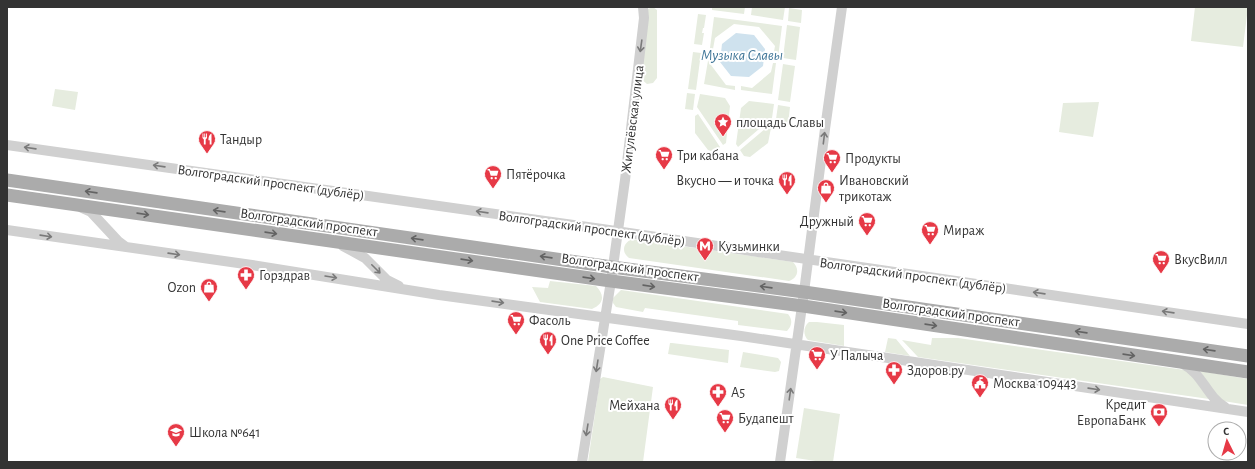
<svg xmlns="http://www.w3.org/2000/svg" width="1255" height="469" viewBox="0 0 1255 469" font-family="'Alegreya Sans',sans-serif">
	<style>
		.green { fill: #e6ecdf }
		.water { fill: #cfe2ee }
		.lines { fill: none; stroke-linecap: round; stroke-linejoin: round }
		.minor { stroke: #d0d0d0; stroke-width: 10 }
		.major { stroke: #ababab; stroke-width: 13 }
		.oneway { stroke: #7a7a7a }
		.oneway2 { stroke: #636363 }
		.labels { text-anchor: middle; stroke-width: 4; stroke-linejoin: round; paint-order: stroke }
		.street-label { font-size: 14px; fill: #333; stroke: #fff }
		.poi-label { font-size: 14px; fill: #333; stroke: #fff; text-anchor: start }
		.water-label { font-size: 15px; font-style: italic; fill: #3f7597; stroke: #fff }
	</style>
	<rect width="100%" height="100%" fill="#fff"/>
	<path class="green" d="M 653,7 L 657,10 L 657,78 L 653,83 L 647,84 L 640,78 L 648,9 Z
		M 712,7 L 745,7 L 744,14 L 712,10 Z
		M 752,7 L 785,7 L 783,20 L 751,15 Z
		M 1195,7 L 1248,7 L 1243,47 L 1191,41 Z
		M 789,8 L 802,10 L 801,23 L 788,21 Z
		M 698,14 L 706,15 L 704,28 L 703,28 L 702,33 L 704,33 L 702,45 L 694,44 Z
		M 714,17 L 782,26 L 778,58 L 773,57 L 775,46 L 759,27 L 734,24 L 715,38 L 713,49 L 710,48 Z
		M 787,25 L 800,27 L 796,60 L 783,58 Z
		M 693,52 L 701,53 L 696,90 L 688,89 Z
		M 709,55 L 711,55 L 711,65 L 726,85 L 735,86 L 735,90 L 704,84 Z
		M 773,63 L 776,63 L 772,94 L 741,90 L 741,86 L 752,88 L 771,72 Z
		M 783,64 L 795,66 L 790,102 L 778,100 Z
		M 55,89 L 78,92 L 75,110 L 52,106 Z
		M 687,93 L 695,94 L 693,110 L 685,109 Z
		M 700,94 L 725,98 L 730,106 L 726,143 L 723,145 L 697,107 Z
		M 749,101 L 774,104 L 772,118 L 738,147 L 736,144 L 741,108 Z
		M 1099,102 L 1093,137 L 1059,132 L 1063,103 Z
		M 778,105 L 790,107 L 788,125 L 775,126 Z
		M 698,114 L 720,147 L 714,152 L 708,150 L 695,133 L 695,116 Z
		M 772,123 L 768,143 L 750,157 L 744,156 L 740,150 Z
		M 632,239 L 793,262 C 800,269 798,278 789,281 L 629,258 C 621,252 623,243 632,239 Z
		M 550,281 L 596,286 C 605,295 604,304 592,309 L 540,302 L 532,287 L 548,288 Z
		M 621,290 L 788,314 C 793,320 792,326 787,331 L 738,325 L 738,321 L 645,308 L 643,312 L 616,307 L 613,303 L 613,298 Z
		M 809,322 L 817,322 L 844,325 L 844,346 L 808,340 C 803,335 803,327 809,322 Z
		M 888,338 L 896,339 L 910,356 L 885,352 Z
		M 932,338 L 958,338 L 1185,370 L 1191,374 L 1209,399 L 918,357 L 902,340 L 931,345 Z
		M 670,343 L 672,343 L 729,350 L 728,363 L 668,354 Z
		M 743,352 L 778,358 L 781,362 L 779,371 L 775,372 L 740,367 Z
		M 1200,371 L 1248,379 L 1248,405 L 1223,401 L 1217,397 Z
		M 603,377 L 653,387 L 643,462 L 588,462 L 600,379 Z
		M 804,408 L 840,414 L 833,462 L 822,462 L 796,458 Z"/>
	<path class="water" d="M 736,33 L 754,35 L 765,49 L 763,66 L 749,77 L 731,76 L 720,62 L 722,44 Z"/>
	<g class="lines">
		<path class="minor" d="M 7,145 L 602,229 L 1248,324
			M 82,208 L 91,212 L 118,241 L 126,247
			M 7,230 L 252,265 L 439,295 L 741,336 L 1248,412
			M 343,246 L 365,258 L 387,280 L 399,286
			M 1183,364 C 1203,374 1206,396 1225,407
			M 582,462 L 611,281 L 625,180 L 644,18 L 643,7
			M 780,462 L 804,292 L 825,129 L 842,7"/>
		<path class="major" d="M 7,180 L 612,267 L 804,292 L 1248,356
			M 7,195 L 611,281 L 803,306 L 1248,372"/>
	</g>
	<defs><path id="oneway-shaft" d="M-6 0H5M1.5-3L5.5 0L1.5 3" fill="none" stroke-width="1.6" stroke-linecap="round" stroke-linejoin="round"/></defs>
	<g class="oneway">
		<use href="#oneway-shaft" transform="translate(641 46) rotate(98)"/>
		<use href="#oneway-shaft" transform="translate(824 138) rotate(-83)"/>
		<use href="#oneway-shaft" transform="translate(30 148) rotate(-172)"/>
		<use href="#oneway-shaft" transform="translate(159 166) rotate(-172)"/>
		<use href="#oneway-shaft" transform="translate(482 212) rotate(-172)"/>
		<use href="#oneway-shaft" transform="translate(46 236) rotate(8)"/>
		<use href="#oneway-shaft" transform="translate(174 254) rotate(8)"/>
		<use href="#oneway-shaft" transform="translate(376 269) rotate(45)"/>
		<use href="#oneway-shaft" transform="translate(331 277) rotate(9)"/>
		<use href="#oneway-shaft" transform="translate(1039 293) rotate(-172)"/>
		<use href="#oneway-shaft" transform="translate(498 302) rotate(8)"/>
		<use href="#oneway-shaft" transform="translate(1168 312) rotate(-172)"/>
		<use href="#oneway-shaft" transform="translate(597 366) rotate(99)"/>
		<use href="#oneway-shaft" transform="translate(1094 389) rotate(8)"/>
		<use href="#oneway-shaft" transform="translate(790 394) rotate(-82)"/>
		<use href="#oneway-shaft" transform="translate(587 430) rotate(99)"/>
	</g>
	<g class="oneway2">
		<use href="#oneway-shaft" transform="translate(91 192) rotate(-172)"/>
		<use href="#oneway-shaft" transform="translate(219 211) rotate(-172)"/>
		<use href="#oneway-shaft" transform="translate(143 214) rotate(8)"/>
		<use href="#oneway-shaft" transform="translate(271 233) rotate(8)"/>
		<use href="#oneway-shaft" transform="translate(417 239) rotate(-172)"/>
		<use href="#oneway-shaft" transform="translate(546 257) rotate(-172)"/>
		<use href="#oneway-shaft" transform="translate(467 260) rotate(8)"/>
		<use href="#oneway-shaft" transform="translate(589 278) rotate(8)"/>
		<use href="#oneway-shaft" transform="translate(649 286) rotate(8)"/>
		<use href="#oneway-shaft" transform="translate(766 287) rotate(-172)"/>
		<use href="#oneway-shaft" transform="translate(841 312) rotate(8)"/>
		<use href="#oneway-shaft" transform="translate(931 325) rotate(8)"/>
		<use href="#oneway-shaft" transform="translate(1081 332) rotate(-172)"/>
		<use href="#oneway-shaft" transform="translate(1209 350) rotate(-172)"/>
		<use href="#oneway-shaft" transform="translate(1129 355) rotate(8)"/>
	</g>
	<defs>
		<g id="sight-pin" transform="scale(0.9)"><path d="M0 17L-7.5 6A9.5 9.5 0 1 1 7.5 6Z" fill="#e63946" stroke="#fff"/><path d="M0-6L1.8-2.2L6-1.7L2.9 1.2L3.7 5.4L0 3.3L-3.7 5.4L-2.9 1.2L-6-1.7L-1.8-2.2Z" fill="#fff"/></g>
		<g id="restaurant-pin" transform="scale(0.9)"><path d="M0 17L-7.5 6A9.5 9.5 0 1 1 7.5 6Z" fill="#e63946" stroke="#fff"/><path d="M-5-6h1v4h1v-4h1v4h1v-4h1v5L-1.5 .5V6h-2V.5L-5-1ZM5-6V6H3V1.5H1.5Q1.5-4 5-6Z" fill="#fff"/></g>
		<g id="supermarket-pin" transform="scale(0.9)"><path d="M0 17L-7.5 6A9.5 9.5 0 1 1 7.5 6Z" fill="#e63946" stroke="#fff"/><path d="M-6-5.5h2.5l.6 2H6L4.5 2H-2.5L-4.4-4H-6ZM-1.5 3.2a1.3 1.3 0 1 0 .1 0ZM3 3.2a1.3 1.3 0 1 0 .1 0Z" fill="#fff"/></g>
		<g id="shop-pin" transform="scale(0.9)"><path d="M0 17L-7.5 6A9.5 9.5 0 1 1 7.5 6Z" fill="#e63946" stroke="#fff"/><path d="M-5-2.5h2.3a2.7 3.5 0 0 1 5.4 0H5L5.5 6h-11ZM-1.5-2.5h3a1.5 2.3 0 0 0-3 0Z" fill="#fff"/></g>
		<g id="metro-pin" transform="scale(0.9)"><path d="M0 17L-7.5 6A9.5 9.5 0 1 1 7.5 6Z" fill="#e63946" stroke="#fff"/><path d="M-5.5 5V-5H-3L0 0L3-5H5.5V5H3V-.5L0 4L-3-.5V5Z" fill="#fff"/></g>
		<g id="pharmacy-pin" transform="scale(0.9)"><path d="M0 17L-7.5 6A9.5 9.5 0 1 1 7.5 6Z" fill="#e63946" stroke="#fff"/><path d="M-2-6h4v4h4v4h-4v4h-4v-4h-4v-4h4Z" fill="#fff"/></g>
		<g id="civic-pin" transform="scale(0.9)"><path d="M0 17L-7.5 6A9.5 9.5 0 1 1 7.5 6Z" fill="#e63946" stroke="#fff"/><path d="M-.6-6.5H3V-4.5H.6V-3L4-1V1h2V6H-6V1h2V-1L-.6-3ZM-1.2 2.5V6h2.4V2.5Z" fill="#fff"/></g>
		<g id="bank-pin" transform="scale(0.9)"><path d="M0 17L-7.5 6A9.5 9.5 0 1 1 7.5 6Z" fill="#e63946" stroke="#fff"/><path d="M-6-4H6V4H-6ZM0-2.3a2.3 2.3 0 1 0 0 4.6a2.3 2.3 0 1 0 0-4.6Z" fill="#fff"/></g>
		<g id="school-pin" transform="scale(0.9)"><path d="M0 17L-7.5 6A9.5 9.5 0 1 1 7.5 6Z" fill="#e63946" stroke="#fff"/><path d="M0-5L7-2L0 1L-7-2ZM-4 1L0 2.5L4 1V4Q0 6-4 4Z" fill="#fff"/></g>
	</defs>
	<g fill-rule="evenodd">
		<use href="#sight-pin" x="723" y="122"/>
		<use href="#restaurant-pin" x="207" y="139"/>
		<use href="#supermarket-pin" x="664" y="155"/>
		<use href="#supermarket-pin" x="832" y="158"/>
		<use href="#supermarket-pin" x="493" y="174"/>
		<use href="#restaurant-pin" x="787" y="180"/>
		<use href="#shop-pin" x="826" y="188"/>
		<use href="#supermarket-pin" x="867" y="221"/>
		<use href="#supermarket-pin" x="930" y="230"/>
		<use href="#metro-pin" x="705" y="246"/>
		<use href="#supermarket-pin" x="1161" y="259"/>
		<use href="#pharmacy-pin" x="246" y="275"/>
		<use href="#shop-pin" x="209" y="287"/>
		<use href="#supermarket-pin" x="516" y="320"/>
		<use href="#restaurant-pin" x="548" y="340"/>
		<use href="#supermarket-pin" x="817" y="355"/>
		<use href="#pharmacy-pin" x="894" y="370"/>
		<use href="#civic-pin" x="980" y="383"/>
		<use href="#pharmacy-pin" x="718" y="392"/>
		<use href="#restaurant-pin" x="673" y="405"/>
		<use href="#bank-pin" x="1159" y="412"/>
		<use href="#supermarket-pin" x="725" y="418"/>
		<use href="#school-pin" x="176" y="432"/>
	</g>
	<g class="labels">
		<g class="street-label">
			<text transform="translate(632 119) rotate(-83)" y="5">Жигулёвская улица</text>
			<text transform="translate(271 182) rotate(8)" y="5">Волгоградский проспект (дублёр)</text>
			<text transform="translate(309 222) rotate(8)" y="5">Волгоградский проспект</text>
			<text transform="translate(592 228) rotate(8)" y="5">Волгоградский проспект (дублёр)</text>
			<text transform="translate(630 267) rotate(8)" y="5">Волгоградский проспект</text>
			<text transform="translate(913 275) rotate(8)" y="5">Волгоградский проспект (дублёр)</text>
			<text transform="translate(951 312) rotate(8)" y="5">Волгоградский проспект</text>
		</g>
		<g class="poi-label">
			<text x="736" y="127">площадь Славы</text>
			<text x="220" y="144">Тандыр</text>
			<text x="677" y="160">Три кабана</text>
			<text x="845" y="163">Продукты</text>
			<text x="506" y="179">Пятёрочка</text>
			<text x="774" y="185" text-anchor="end">Вкусно — и точка</text>
			<text x="839" y="185">Ивановский<tspan x="839" dy="16">трикотаж</tspan></text>
			<text x="854" y="226" text-anchor="end">Дружный</text>
			<text x="943" y="235">Мираж</text>
			<text x="718" y="251">Кузьминки</text>
			<text x="1174" y="264">ВкусВилл</text>
			<text x="259" y="280">Горздрав</text>
			<text x="196" y="292" text-anchor="end">Ozon</text>
			<text x="529" y="325">Фасоль</text>
			<text x="561" y="345">One Price Coffee</text>
			<text x="830" y="360">У Палыча</text>
			<text x="907" y="375">Здоров.ру</text>
			<text x="993" y="388">Москва 109443</text>
			<text x="731" y="397">А5</text>
			<text x="1146" y="409" text-anchor="end">Кредит<tspan x="1146" dy="16">ЕвропаБанк</tspan></text>
			<text x="660" y="410" text-anchor="end">Мейхана</text>
			<text x="738" y="423">Будапешт</text>
			<text x="189" y="437">Школа №641</text>
		</g>
		<g class="water-label">
			<text x="742" y="60">Музыка Славы</text>
		</g>
	</g>
	<rect width="1255" height="469" fill="none" stroke="#333333" stroke-width="16"/>
	<g transform="translate(1227 441) rotate(355)"><circle r="19" fill="#ffffff" stroke="#adadad"/>
	<path d="M0-3L7 15L0 10L-7 15Z" fill="#e63946"/>
	<text y="-6" font-size="11" font-weight="bold" text-anchor="middle" fill="#333333">С</text>
	</g>
</svg>
